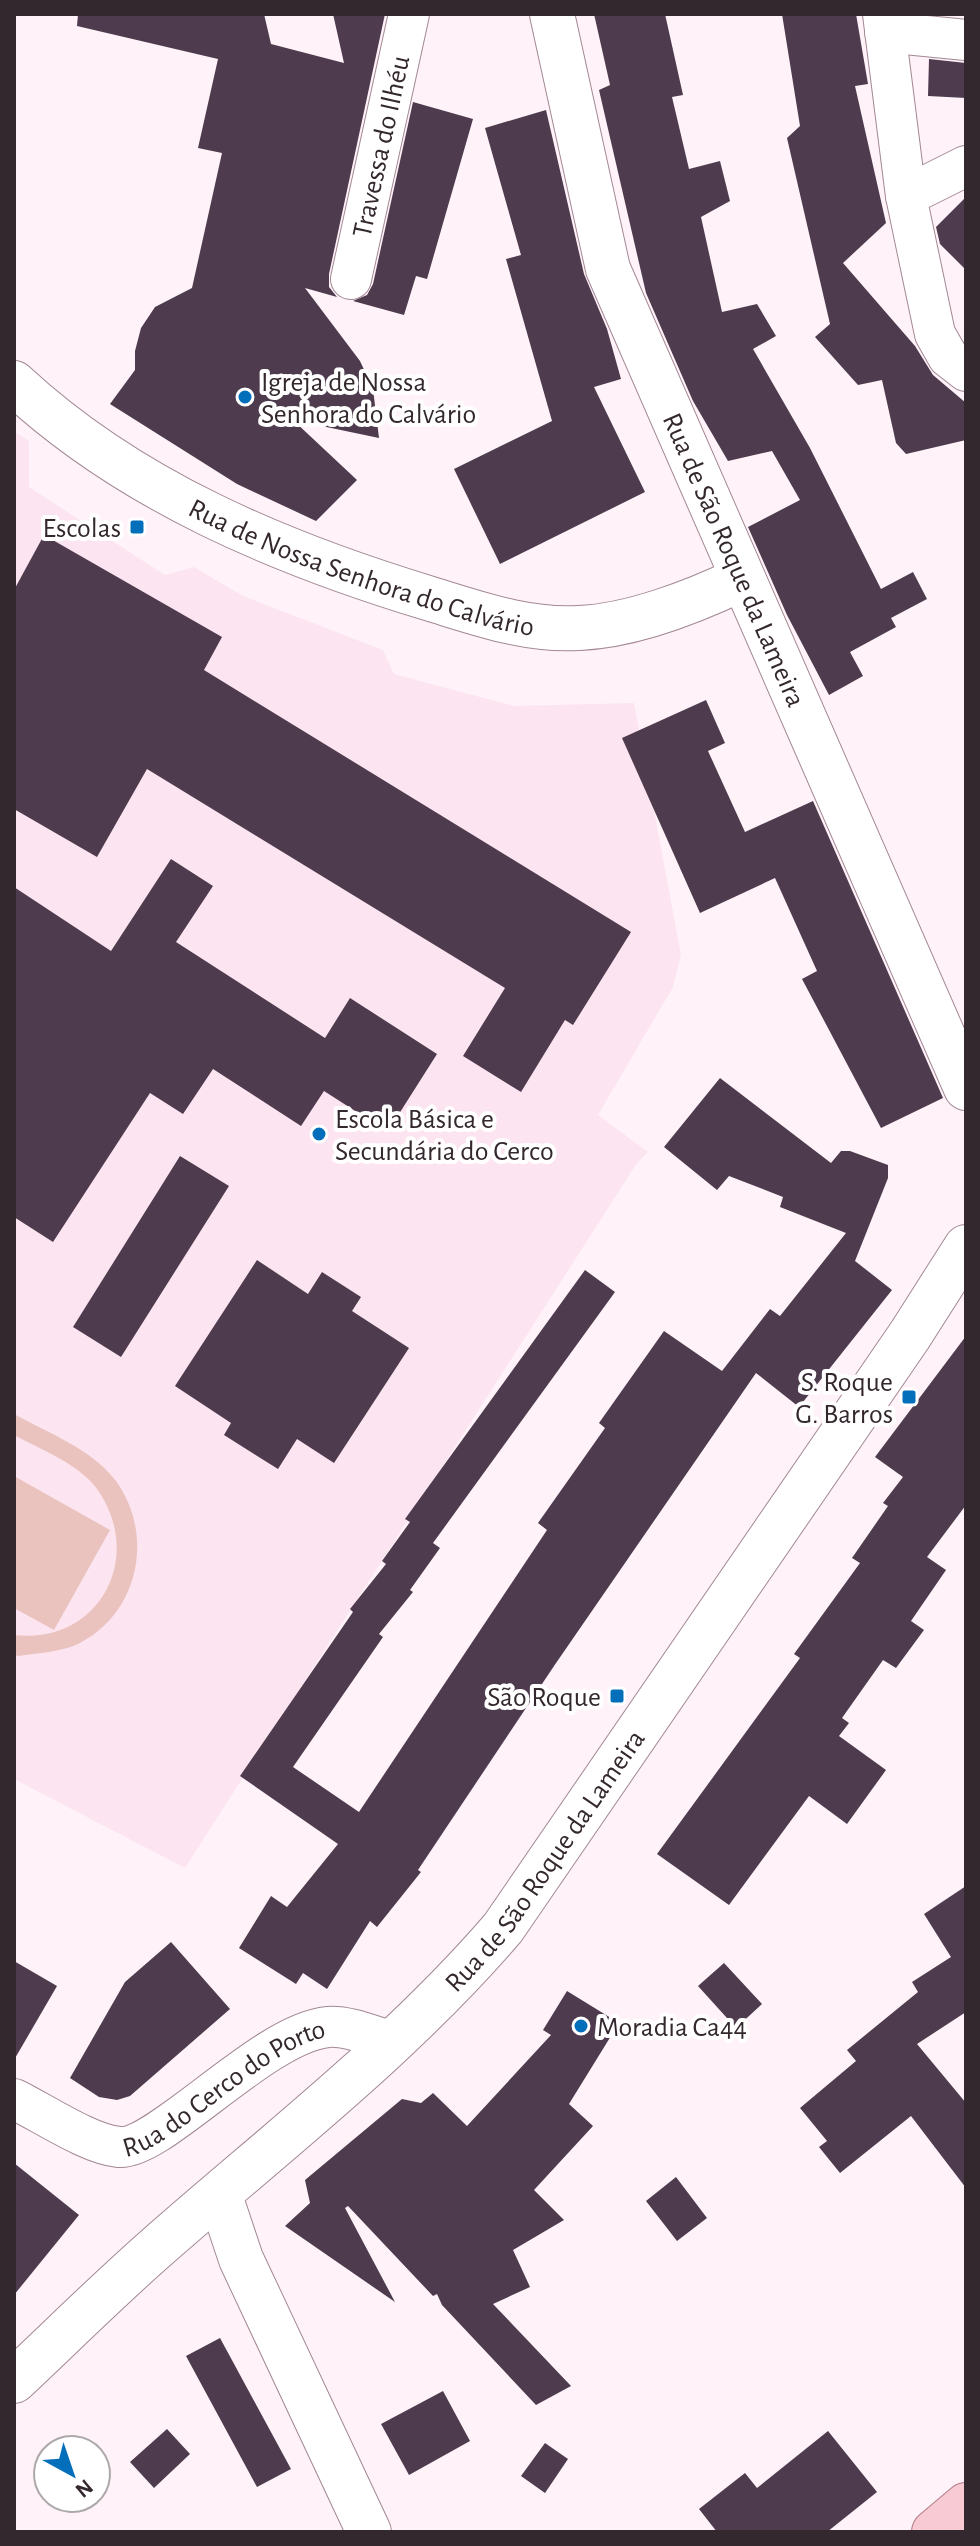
<svg xmlns="http://www.w3.org/2000/svg" width="980" height="2546" viewBox="0 0 980 2546" font-family="'Alegreya Sans',sans-serif">
	<style>
		.built { fill: #fce5f1 }
		.green { fill: #eac3bf }
		.building { fill: #4e3c4e }
		.lines { fill: none; stroke-linecap: round; stroke-linejoin: round }
		.street-casing { stroke: #a38895; stroke-width: 42 }
		.secondary-casing { stroke: #a38895; stroke-width: 46 }
		.primary-casing { stroke: #b07c88; stroke-width: 46 }
		.street { stroke: #fff; stroke-width: 40 }
		.secondary { stroke: #fff; stroke-width: 44 }
		.primary { stroke: #f8cbd4; stroke-width: 44 }
		.poi-dot { fill: #036fbb; stroke: #fff; stroke-width: 3 }
		.labels { text-anchor: middle; stroke-width: 8; stroke-linejoin: round; paint-order: stroke }
		.street-label { font-size: 28px; fill: #33282e; stroke: #fff }
		.poi-label { font-size: 28px; fill: #33282e; stroke: #fff; text-anchor: start }
	</style>
	<rect width="100%" height="100%" fill="#fff2f8"/>
	<path class="built" d="M 14,431 L 29,441 L 29,487 L 165,575 L 194,567 L 243,596 L 383,650 L 394,674 L 514,706 L 634,703 L 681,955 L 673,987 L 598,1115 L 648,1152 L 637,1163 L 185,1868 L 14,1779 Z"/>
	<path class="green" d="M 14,1414 C 48,1433 92,1449 116,1481 C 155,1535 139,1614 78,1644 C 61,1652 38,1653 18,1656 L 14,1655 L 14,1635 C 98,1645 146,1558 97,1489 C 78,1463 41,1450 14,1435 Z
		M 14,1476 L 110,1530 L 54,1630 L 14,1608 Z"/>
	<path class="building" d="M 78,14 L 264,14 L 271,44 L 344,63 L 333,14 L 385,14 L 329,274 L 329,287 L 337,297 L 305,288 L 360,361 L 373,389 L 379,438 L 293,420 L 357,480 L 316,521 L 237,484 L 110,404 L 135,370 L 135,351 L 141,328 L 155,307 L 192,288 L 222,153 L 198,148 L 218,59 L 77,26 Z
		M 594,14 L 665,14 L 683,95 L 672,97 L 689,169 L 720,161 L 730,201 L 701,217 L 722,312 L 757,304 L 776,336 L 753,349 L 810,448 L 881,589 L 913,572 L 927,599 L 891,618 L 896,627 L 850,652 L 863,676 L 829,695 L 787,615 L 748,527 L 800,500 L 772,451 L 728,461 L 693,401 L 646,293 L 599,90 L 610,85 Z
		M 782,14 L 856,14 L 868,84 L 855,86 L 886,223 L 843,263 L 915,346 L 933,375 L 966,403 L 966,440 L 906,454 L 896,443 L 882,380 L 858,385 L 815,337 L 830,324 L 787,138 L 800,126 Z
		M 929,59 L 966,63 L 966,98 L 928,96 Z
		M 413,102 L 473,119 L 427,279 L 416,276 L 404,315 L 353,301 L 367,295 L 373,284 Z
		M 546,110 L 584,274 L 607,329 L 621,379 L 594,387 L 645,492 L 500,564 L 454,469 L 552,421 L 506,259 L 521,255 L 485,128 Z
		M 966,197 L 966,270 L 940,244 L 936,227 Z
		M 44,535 L 222,637 L 204,670 L 631,932 L 573,1025 L 565,1020 L 521,1092 L 463,1056 L 505,988 L 147,769 L 97,857 L 14,809 L 14,590 Z
		M 706,700 L 725,743 L 708,751 L 745,832 L 813,801 L 943,1098 L 881,1128 L 802,979 L 817,971 L 775,878 L 700,913 L 622,738 Z
		M 171,859 L 213,886 L 176,942 L 325,1038 L 350,998 L 437,1054 L 397,1117 L 384,1109 L 374,1123 L 324,1091 L 301,1126 L 213,1069 L 183,1114 L 150,1093 L 53,1242 L 14,1217 L 14,887 L 111,951 Z
		M 720,1078 L 831,1163 L 841,1151 L 850,1151 L 888,1165 L 888,1178 L 855,1261 L 892,1290 L 799,1407 L 756,1373 L 554,1666 L 418,1870 L 421,1872 L 377,1927 L 370,1921 L 327,1989 L 303,1973 L 296,1984 L 239,1948 L 271,1896 L 287,1907 L 338,1844 L 240,1776 L 353,1612 L 350,1609 L 386,1564 L 382,1561 L 410,1522 L 405,1519 L 585,1270 L 615,1292 L 433,1543 L 440,1548 L 410,1590 L 413,1592 L 379,1634 L 383,1637 L 293,1767 L 359,1812 L 547,1530 L 538,1523 L 605,1428 L 599,1423 L 664,1331 L 722,1371 L 770,1309 L 780,1316 L 846,1233 L 780,1207 L 783,1197 L 729,1176 L 717,1190 L 664,1147 Z
		M 180,1156 L 229,1186 L 121,1357 L 73,1327 Z
		M 257,1260 L 308,1294 L 322,1272 L 361,1297 L 352,1311 L 409,1348 L 334,1463 L 297,1439 L 278,1469 L 224,1435 L 231,1423 L 175,1386 Z
		M 966,1336 L 966,1505 L 927,1557 L 946,1570 L 911,1621 L 924,1630 L 896,1668 L 883,1660 L 842,1718 L 849,1723 L 839,1736 L 886,1770 L 847,1824 L 809,1796 L 729,1905 L 657,1854 L 800,1658 L 794,1654 L 860,1563 L 852,1558 L 888,1506 L 883,1503 L 903,1477 L 875,1457 Z
		M 966,1886 L 966,2012 L 917,2044 L 966,2103 L 966,2188 L 911,2116 L 840,2173 L 819,2147 L 827,2141 L 800,2108 L 856,2061 L 847,2050 L 918,1992 L 912,1982 L 951,1957 L 924,1914 Z
		M 171,1942 L 230,2009 L 130,2096 L 117,2100 L 99,2097 L 70,2078 L 125,1982 Z
		M 14,1961 L 57,1986 L 14,2060 Z
		M 724,1963 L 762,2004 L 736,2028 L 698,1986 Z
		M 567,1991 L 619,2023 L 569,2104 L 593,2126 L 534,2190 L 564,2220 L 513,2250 L 530,2287 L 493,2304 L 571,2386 L 536,2405 L 442,2305 L 437,2294 L 433,2296 L 348,2206 L 345,2208 L 395,2302 L 285,2226 L 310,2203 L 305,2180 L 402,2099 L 421,2103 L 433,2093 L 467,2126 L 551,2035 L 543,2030 Z
		M 14,2163 L 79,2215 L 14,2295 Z
		M 676,2177 L 707,2218 L 677,2241 L 646,2201 Z
		M 220,2338 L 291,2469 L 257,2487 L 186,2356 Z
		M 443,2391 L 470,2441 L 409,2475 L 381,2424 Z
		M 167,2429 L 190,2454 L 154,2488 L 130,2462 Z
		M 828,2431 L 877,2492 L 827,2532 L 717,2532 L 699,2509 L 745,2473 L 757,2488 Z
		M 545,2443 L 568,2459 L 545,2493 L 521,2476 Z"/>
	<g class="lines">
		<g class="street-casing">
			<g id="street">
				<path d="M 883,14 L 906,196 L 935,334 L 948,357 L 966,371"/>
				<path d="M 885,32 L 966,40"/>
				<path d="M 906,196 L 966,166"/>
				<path id="s1" d="M 351,279 L 409,14"/>
				<path id="s2" d="M 14,2099 C 43,2113 88,2144 119,2147 C 159,2151 263,2033 328,2027 C 347,2025 375,2037 393,2042"/>
			</g>
		</g>
		<g class="secondary-casing">
			<g id="secondary">
				<path id="s3" d="M 552,14 L 608,269 L 966,1088"/>
				<path id="s4" d="M 14,383 C 130,491 282,554 431,599 C 480,614 527,631 579,628 C 631,626 695,601 741,579"/>
				<path d="M 220,2196 L 241,2259 L 369,2532"/>
				<path id="s5" d="M 14,2381 C 61,2337 107,2291 156,2248 C 274,2144 400,2048 503,1928 L 910,1335 L 966,1247"/>
			</g>
		</g>
		<g class="primary-casing">
			<path id="primary" d="M 934,2532 L 966,2505"/>
		</g>
		<use href="#street" class="street"/>
		<use href="#secondary" class="secondary"/>
		<use href="#primary" class="primary"/>
	</g>
	<g class="poi-dot">
		<circle cx="245" cy="397" r="8"/>
		<rect x="129" y="519" width="16" height="16" rx="4"/>
		<circle cx="319" cy="1134" r="8"/>
		<rect x="901" y="1389" width="16" height="16" rx="4"/>
		<rect x="609" y="1688" width="16" height="16" rx="4"/>
		<circle cx="581" cy="2026" r="8"/>
	</g>
	<g class="labels">
		<g class="street-label">
			<text dy="10" stroke="none"><textPath href="#s1" startOffset="136">Travessa do Ilhéu</textPath></text>
			<text dy="10" stroke="none"><textPath href="#s3" startOffset="578">Rua de São Roque da Lameira</textPath></text>
			<text dy="10" stroke="none"><textPath href="#s4" startOffset="398">Rua de Nossa Senhora do Calvário</textPath></text>
			<text dy="10" stroke="none"><textPath href="#s5" startOffset="746">Rua de São Roque da Lameira</textPath></text>
			<text dy="10" stroke="none"><textPath href="#s2" startOffset="238">Rua do Cerco do Porto</textPath></text>
		</g>
		<g class="poi-label">
			<text x="261" y="391">Igreja de Nossa<tspan x="261" dy="32">Senhora do Calvário</tspan></text>
			<text x="121" y="537" text-anchor="end">Escolas</text>
			<text x="335" y="1128">Escola Básica e<tspan x="335" dy="32">Secundária do Cerco</tspan></text>
			<text x="893" y="1391" text-anchor="end">S. Roque<tspan x="893" dy="32">G. Barros</tspan></text>
			<text x="601" y="1706" text-anchor="end">São Roque</text>
			<text x="597" y="2036">Moradia Ca44</text>
		</g>
	</g>
	<rect width="980" height="2546" fill="none" stroke="#33282e" stroke-width="32"/>
	<g transform="translate(72 2474) rotate(140)"><circle r="38" fill="#ffffff" stroke="#ada9ab" stroke-width="2"/>
	<path d="M0-6L14 30L0 20L-14 30Z" fill="#036fbb"/>
	<text y="-12" font-size="22" font-weight="bold" text-anchor="middle" fill="#33282e">N</text>
	</g>
</svg>
